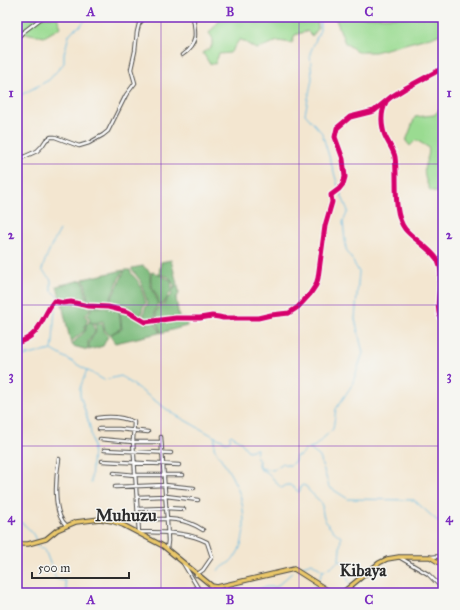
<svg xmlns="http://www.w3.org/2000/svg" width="460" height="610" viewBox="0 0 460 610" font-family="'IM FELL Great Primer',serif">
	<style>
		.green { fill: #9adb91; stroke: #62835e }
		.forest { fill: #7bbb7b; stroke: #537353 }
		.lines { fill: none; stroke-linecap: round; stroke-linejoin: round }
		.stream { stroke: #67bbe3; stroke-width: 1 }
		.minor-casing { stroke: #494744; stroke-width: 4.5 }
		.major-casing { stroke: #494744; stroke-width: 5.5 }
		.minor { stroke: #fff; stroke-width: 2.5 }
		.major { stroke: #eac769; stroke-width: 3.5 }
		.cycleway-casing { stroke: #f6f6f2; stroke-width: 8 }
		.cycleway { stroke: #d6006c; stroke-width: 5 }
		.grid { fill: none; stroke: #7b2cbf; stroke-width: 1; stroke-opacity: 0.55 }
		.labels { text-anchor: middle; stroke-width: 3; stroke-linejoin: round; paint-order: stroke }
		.quarter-label { font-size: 17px; font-weight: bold; fill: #2b2b2b; stroke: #f6f6f2 }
		.neatline { fill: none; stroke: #7b2cbf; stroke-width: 1.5 }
		.grid-label { font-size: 13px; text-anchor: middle; font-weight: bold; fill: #7b2cbf }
	</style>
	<rect width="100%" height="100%" fill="#f6f6f2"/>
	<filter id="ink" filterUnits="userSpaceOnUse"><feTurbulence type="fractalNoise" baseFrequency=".025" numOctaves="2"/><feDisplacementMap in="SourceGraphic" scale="8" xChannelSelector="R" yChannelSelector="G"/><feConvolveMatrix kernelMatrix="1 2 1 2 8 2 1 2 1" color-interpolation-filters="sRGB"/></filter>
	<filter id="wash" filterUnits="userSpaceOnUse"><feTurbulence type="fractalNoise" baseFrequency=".012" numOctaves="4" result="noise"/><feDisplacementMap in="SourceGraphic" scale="16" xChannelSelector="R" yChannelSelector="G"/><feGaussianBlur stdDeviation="0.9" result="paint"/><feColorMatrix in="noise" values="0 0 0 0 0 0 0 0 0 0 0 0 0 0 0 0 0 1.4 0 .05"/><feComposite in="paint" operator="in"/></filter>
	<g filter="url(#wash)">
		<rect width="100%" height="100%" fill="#f3e6d0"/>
		<path class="green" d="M 17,17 L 57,17 L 61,27 L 44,37 L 21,32 L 17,36 Z
			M 220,17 L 317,17 L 318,29 L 312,36 L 307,31 L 295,35 L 292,43 L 278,41 L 256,49 L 240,39 L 230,53 L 219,54 L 215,64 L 209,63 L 203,53 L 212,46 L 212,37 L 209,33 L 221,19 Z
			M 335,17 L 443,17 L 442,34 L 375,52 L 358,52 L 345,43 Z
			M 443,106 L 443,207 L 439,199 L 439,193 L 430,190 C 426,182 423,174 425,165 C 427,158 430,154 428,147 L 416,140 L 410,146 L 406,141 L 415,117 L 434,115 Z"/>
		<path class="forest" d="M 171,260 L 177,284 L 173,289 L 174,285 L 169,277 L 159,274 L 161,262 Z
			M 143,266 L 150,272 L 150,284 L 158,302 L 155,311 L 155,320 L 145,321 L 143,320 L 145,308 L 148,304 L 140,280 L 132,270 L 132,268 Z
			M 124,270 L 119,278 L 110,300 L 100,306 L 90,306 C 86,297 88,288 83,279 Z
			M 125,270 L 130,270 C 131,275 135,277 138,281 C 140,284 145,300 146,304 L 143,306 L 141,319 L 128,310 L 103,305 L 111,300 Z
			M 152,272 L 171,280 L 172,290 L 163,304 L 159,305 C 159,293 147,287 152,272 Z
			M 82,280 C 86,288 85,297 89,305 L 70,301 L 61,302 L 57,286 Z
			M 178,285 L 179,294 L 176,298 L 179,318 L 157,321 L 156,312 L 158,307 L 164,305 L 167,299 L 172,295 L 172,291 Z
			M 70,303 L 89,307 L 90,309 L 85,316 L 88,319 L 85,326 L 85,330 L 73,340 L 71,344 L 62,304 Z
			M 91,307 L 106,307 L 119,311 L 121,328 L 109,335 L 105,330 L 103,321 L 95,323 L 89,322 L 90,318 L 87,316 L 91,310 Z
			M 120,311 L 128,312 L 145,323 L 156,322 L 156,325 L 160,331 L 159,333 L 115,343 L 110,336 L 115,332 L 122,329 Z
			M 176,319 L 185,319 L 187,326 L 160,333 L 161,331 L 158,325 L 157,322 Z
			M 89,322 L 94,323 L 93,326 L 95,331 L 88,342 L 88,350 L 73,346 L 72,345 C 75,339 82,336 86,330 L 86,325 Z
			M 102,323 L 104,331 L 108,336 L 103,346 L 89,350 L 89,343 L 96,331 L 95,324 Z"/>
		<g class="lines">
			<path class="stream" d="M 17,97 L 49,80 L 56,72 L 64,63 L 64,54 L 69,35 L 73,30 L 80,26 L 88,17
				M 57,300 L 58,297 L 51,290 L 51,280 L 42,270 C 46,255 53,243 60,230
				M 52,349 C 55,333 52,320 57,303
				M 17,357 L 52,350 L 104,380 L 121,376 L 172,413 L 215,437 L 227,442 L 231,439 L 229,437 L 231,435 L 240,441 L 248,451 L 257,449 C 256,454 256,457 259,461 L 258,467 L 261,470 C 271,471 274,483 282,488 L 286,485 L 290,485 L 299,492 L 300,491 L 300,487 L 303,485 L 307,487 L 309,491 L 322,503 C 322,521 328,527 341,537 L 339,560 L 349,566 L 347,577 L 350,584
				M 87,370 L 80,388 L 80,395 L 90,427 L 93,447 L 91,483
				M 215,437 L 214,448 C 222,460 230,472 236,485 C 246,506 249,545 231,561 C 227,565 222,567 218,570
				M 310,449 L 320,457 L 329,487 L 348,499 L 414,500 L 443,526
				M 258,463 L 260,468 L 273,470 L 283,463 L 285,465 L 290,465 L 295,461 L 296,456 C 301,456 302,455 305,450 L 315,446 L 333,429 L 336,409 L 352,385 L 363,353 L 355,319 L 359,272 L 346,249 L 343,222 L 348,211 L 339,189 L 322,133 L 305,114 L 312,79 L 310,53 L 320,30 L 320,17
				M 17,521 C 24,522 35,534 36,541
				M 37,544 L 37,547 L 45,550 L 56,579 L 65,581 L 67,593
				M 297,568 L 312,563 L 323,571
				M 318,582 L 323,571 L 334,565 L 339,560
				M 351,587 L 356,593
				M 254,593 C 259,586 268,587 276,587 L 294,571
				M 311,593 L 316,585"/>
		</g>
	</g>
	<g filter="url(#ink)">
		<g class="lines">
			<g class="minor-casing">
				<path id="minor" d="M 17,39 L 22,33 L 43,17
					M 182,55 C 198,44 196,34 193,17
					M 385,103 C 382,111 381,122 383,130 C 384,140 393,148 395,158 C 398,180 393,204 402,224 C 409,238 433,249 439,261 C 447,279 431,304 443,323
					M 17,160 L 37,151 L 42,146 L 46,140 L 51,137 L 55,137 L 79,146 L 89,143 L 103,135 L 108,131 L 126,95 L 135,83 L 131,69 L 135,51 L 137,32 L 139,24 L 145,17
					M 289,313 L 298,307 L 310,294 L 316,285 L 318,278 L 325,226 L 332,202 L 331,195 L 339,189 L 343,184 L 345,177 L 343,159 L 335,137 L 337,128 L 350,117 L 374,111 L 391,97 L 404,89 L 443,68
					M 17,343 C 42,335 40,319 54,301 L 63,303 L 71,302 L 88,306 L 108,307 L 128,312 L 145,322 L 176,318 L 200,318 L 212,316 L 219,317 L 223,318 L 258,318 L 271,315 L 289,313
					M 97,418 C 109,416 123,417 134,422 L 133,441 L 139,533
					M 99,429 L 119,429 L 148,432
					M 161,437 L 167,519 L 168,541 L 167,549
					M 100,439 L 133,442 L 161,442
					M 104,450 L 171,453
					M 59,459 C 56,475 52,513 66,525
					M 102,461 L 179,465
					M 114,473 L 135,475 L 183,475
					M 115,487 L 165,485 L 194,488
					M 137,497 L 166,496 L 198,500
					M 138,509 L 166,508 L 184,509
					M 138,520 C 162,519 183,516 203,530
					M 139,532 C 162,533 187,531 207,542 L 212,557 L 203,570 L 196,575
					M 399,557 L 428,574 L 443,589
					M 430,557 L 443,556
					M 183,563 L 201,593
					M 210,593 L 211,586"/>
			</g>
			<g class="major-casing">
				<path id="major" d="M 17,544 L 28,544 L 46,539 L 57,530 L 76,522 L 100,519 L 112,521 L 123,525 L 163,546 L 212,586 L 217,587 L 294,569 L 332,593
					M 342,593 L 379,563 L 387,559 L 399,557 L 430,557 L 443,565"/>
			</g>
			<use href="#minor" class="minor"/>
			<use href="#major" class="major"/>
			<g class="cycleway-casing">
				<path id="cycleway" d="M 386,102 C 382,110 381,120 383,129 C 384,139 393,147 395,157 C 398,178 392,212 405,229 C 413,239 433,250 438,261 C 447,278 431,304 443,323
					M 289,313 L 298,307 L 310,294 L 316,285 L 318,278 L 325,226 L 332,202 L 331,195 L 339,189 L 343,184 L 345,177 L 343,159 L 335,137 L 337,128 L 350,117 L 374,111 L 391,97 L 404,89 L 443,68
					M 17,343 C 42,335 40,319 54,301 L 63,303 L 71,302 L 88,306 L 108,307 L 128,312 L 145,322 L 176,318 L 200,318 L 212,316 L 219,317 L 223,318 L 258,318 L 271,315 L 289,313"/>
			</g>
			<use href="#cycleway" class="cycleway"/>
		</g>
	</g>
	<path class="grid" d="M 161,17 L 161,593M 299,17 L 299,593M 17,164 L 443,164M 17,305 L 443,305M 17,446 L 443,446"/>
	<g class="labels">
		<g class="quarter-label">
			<text x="126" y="521">Muhuzu</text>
			<text x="363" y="576">Kibaya</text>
		</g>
	</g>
	<rect width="460" height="610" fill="none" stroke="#f6f6f2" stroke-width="44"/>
	<path d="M32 572v6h97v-6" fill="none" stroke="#2b2b2b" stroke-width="2"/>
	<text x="38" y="572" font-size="12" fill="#2b2b2b" stroke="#f6f6f2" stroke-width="3" paint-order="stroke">500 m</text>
	<rect x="22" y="22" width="416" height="566" class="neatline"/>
	<g class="grid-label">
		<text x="91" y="16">A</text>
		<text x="230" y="16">B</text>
		<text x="369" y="16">C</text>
		<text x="11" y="97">1</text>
		<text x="449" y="97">1</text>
		<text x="11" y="239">2</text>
		<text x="449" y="239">2</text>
		<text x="11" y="380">3</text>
		<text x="449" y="380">3</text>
		<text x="11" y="522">4</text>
		<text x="449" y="522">4</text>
		<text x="91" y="604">A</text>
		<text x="230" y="604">B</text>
		<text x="369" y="604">C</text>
	</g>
</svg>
